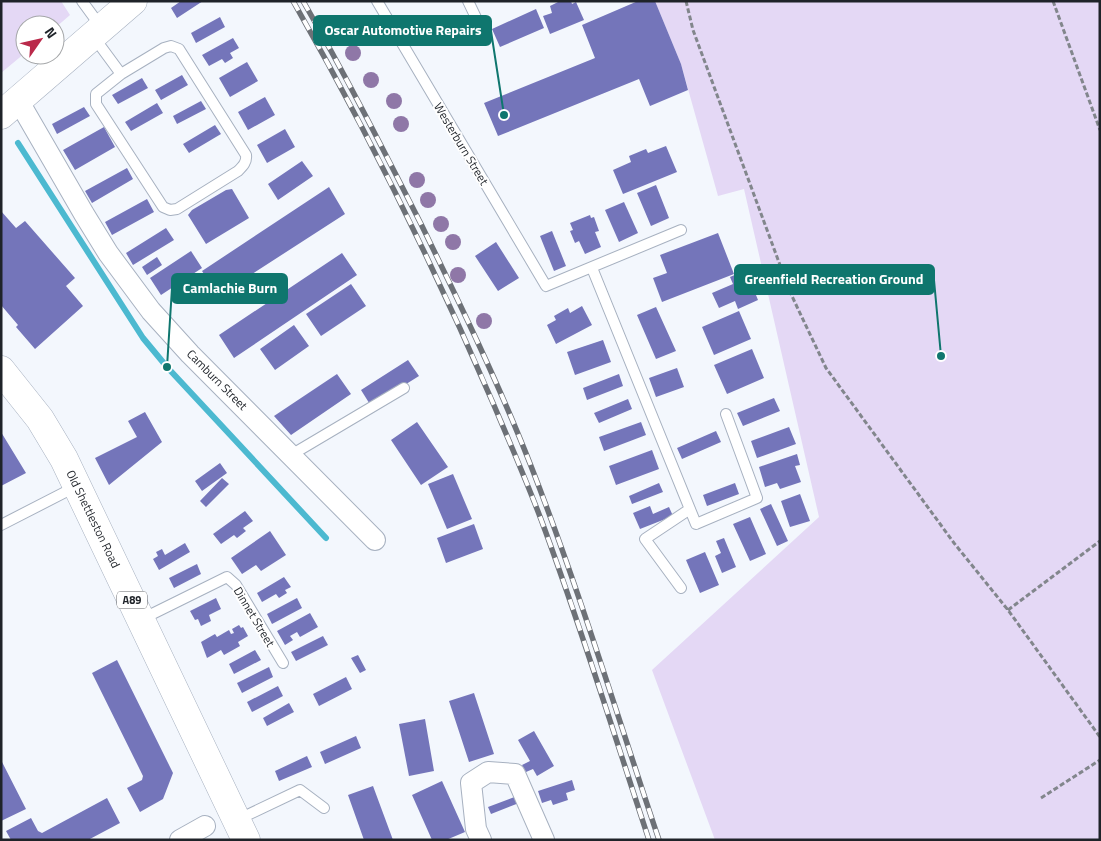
<svg xmlns="http://www.w3.org/2000/svg" width="1101" height="841" viewBox="0 0 1101 841" font-family="'Titillium Web',sans-serif">
	<style>
		.green { fill: #e4d8f5 }
		.lines { fill: none; stroke-linecap: round; stroke-linejoin: round }
		.stream { stroke: #4cb9d0; stroke-width: 6 }
		.building { fill: #7475ba }
		.lane-casing { stroke: #a7b1c0; stroke-width: 12 }
		.street-casing { stroke: #a7b1c0; stroke-width: 22 }
		.secondary-casing { stroke: #a7b1c0; stroke-width: 29 }
		.primary-casing { stroke: #a7b1c0; stroke-width: 29 }
		.path { stroke: #82868c; stroke-width: 3; stroke-dasharray: 5 2.5; stroke-linecap: butt }
		.lane { stroke: #fff; stroke-width: 10 }
		.street { stroke: #fff; stroke-width: 20 }
		.secondary { stroke: #fff; stroke-width: 28 }
		.primary { stroke: #fff; stroke-width: 28 }
		.rail-casing { stroke: #6d7177; stroke-width: 5.5 }
		.rail { stroke: #fff; stroke-width: 4; stroke-dasharray: 11; stroke-linecap: butt }
		.tree { fill: #8f77a7 }
		.labels { text-anchor: middle; stroke-width: 4; stroke-linejoin: round; paint-order: stroke }
		.shield { fill: #fff; stroke: #626569; stroke-width: 1 }
		.shield-label { font-size: 11px; font-weight: bold; fill: #1f2329 }
		.street-label { font-size: 12px; fill: #1f2329; stroke: #fff }
		.leader { fill: none; stroke: #0f766e; stroke-width: 2 }
		.callout-dot { fill: #0f766e; stroke: #fff; stroke-width: 2 }
		.callout { fill: #0f766e; stroke: #0f766e; stroke-width: 2 }
		.callout-label { font-size: 14px; text-anchor: middle; font-weight: bold; fill: #fff }
	</style>
	<rect width="100%" height="100%" fill="#f3f7fd"/>
	<path class="green" d="M 1,1 L 61,1 L 70,15 L 55,28 L 55,25 L 25,25 L 25,53 L 1,73 Z
		M 655,1 L 1100,1 L 1100,840 L 715,840 L 652,670 L 819,517 L 744,189 L 718,196 L 681,64 Z"/>
	<g class="lines">
		<path class="stream" d="M 18,143 L 143,338 L 167,367 L 326,538"/>
	</g>
	<path class="building" d="M 181,1 L 203,1 L 177,18 L 171,8 Z
		M 560,1 L 571,1 L 572,4 L 576,2 L 584,20 L 550,34 L 543,16 L 552,13 L 550,6 Z
		M 638,1 L 655,1 L 681,64 L 688,90 L 650,106 L 639,79 L 498,136 L 484,103 L 595,58 L 582,25 Z
		M 536,9 L 544,28 L 500,47 L 492,29 Z
		M 220,17 L 225,27 L 196,43 L 191,33 Z
		M 233,38 L 239,48 L 230,53 L 233,58 L 225,63 L 222,59 L 209,66 L 202,55 Z
		M 247,62 L 258,81 L 230,97 L 219,78 Z
		M 182,75 L 188,85 L 161,100 L 155,90 Z
		M 142,78 L 148,88 L 118,104 L 112,95 Z
		M 265,97 L 275,115 L 248,130 L 238,112 Z
		M 201,101 L 206,109 L 177,124 L 173,116 Z
		M 157,103 L 163,113 L 131,131 L 125,122 Z
		M 84,107 L 90,116 L 57,134 L 52,124 Z
		M 215,125 L 221,134 L 189,153 L 183,144 Z
		M 104,127 L 115,147 L 75,170 L 63,150 Z
		M 285,129 L 295,147 L 267,163 L 257,145 Z
		M 666,146 L 677,172 L 623,194 L 613,170 L 631,162 L 629,156 L 646,149 L 648,153 Z
		M 302,161 L 313,176 L 278,200 L 268,184 Z
		M 127,168 L 133,179 L 92,203 L 85,191 Z
		M 656,185 L 669,218 L 651,226 L 637,193 Z
		M 329,187 L 345,214 L 218,296 L 202,271 Z
		M 232,189 L 249,218 L 206,244 L 188,215 L 192,210 L 226,190 Z
		M 147,199 L 154,212 L 112,235 L 105,222 Z
		M 624,202 L 638,233 L 619,242 L 605,210 Z
		M 1,211 L 16,228 L 25,221 L 75,278 L 66,286 L 83,306 L 35,349 L 16,327 L 18,325 L 1,305 Z
		M 590,215 L 591,218 L 594,217 L 599,231 L 595,232 L 601,247 L 585,254 L 579,241 L 575,243 L 570,231 L 573,230 L 570,223 Z
		M 166,228 L 174,240 L 133,265 L 126,253 Z
		M 552,231 L 566,266 L 554,271 L 540,236 Z
		M 718,233 L 734,274 L 662,302 L 653,278 L 667,273 L 660,255 Z
		M 496,242 L 519,278 L 498,291 L 475,256 Z
		M 191,251 L 202,268 L 161,295 L 150,278 Z
		M 342,253 L 357,275 L 234,358 L 219,335 Z
		M 157,257 L 162,265 L 147,275 L 142,267 Z
		M 746,270 L 758,300 L 738,309 L 735,301 L 719,308 L 712,293 L 733,284 L 730,277 Z
		M 351,284 L 366,306 L 321,336 L 306,314 Z
		M 582,306 L 592,325 L 556,344 L 547,325 L 556,320 L 554,316 L 568,308 L 570,313 Z
		M 656,307 L 676,351 L 656,359 L 637,315 Z
		M 739,311 L 751,339 L 714,355 L 702,327 Z
		M 294,325 L 309,346 L 275,370 L 260,349 Z
		M 603,340 L 611,362 L 575,375 L 567,352 Z
		M 752,349 L 764,378 L 727,394 L 714,365 Z
		M 408,360 L 419,376 L 371,406 L 361,390 Z
		M 677,368 L 684,387 L 656,397 L 649,378 Z
		M 337,374 L 351,394 L 291,435 L 274,416 Z
		M 619,374 L 623,386 L 587,400 L 583,388 Z
		M 774,398 L 780,411 L 743,426 L 737,413 Z
		M 628,399 L 632,409 L 599,423 L 594,413 Z
		M 145,412 L 162,442 L 109,485 L 95,458 L 137,437 L 128,421 Z
		M 417,422 L 448,467 L 421,485 L 391,440 Z
		M 641,422 L 646,435 L 604,451 L 599,437 Z
		M 789,427 L 796,444 L 757,458 L 751,441 Z
		M 716,431 L 721,442 L 682,459 L 677,448 Z
		M 1,432 L 26,473 L 1,486 Z
		M 652,450 L 659,469 L 616,485 L 609,466 Z
		M 797,454 L 800,465 L 795,466 L 801,482 L 780,489 L 777,483 L 765,487 L 759,467 Z
		M 220,463 L 227,473 L 202,491 L 195,481 Z
		M 453,474 L 472,519 L 447,529 L 428,484 Z
		M 222,478 L 229,484 L 206,507 L 200,501 Z
		M 659,483 L 663,492 L 632,504 L 629,496 Z
		M 735,483 L 739,494 L 707,506 L 703,495 Z
		M 800,494 L 810,521 L 790,527 L 781,501 Z
		M 771,504 L 788,541 L 777,546 L 760,509 Z
		M 650,506 L 653,514 L 669,507 L 673,516 L 640,529 L 633,513 Z
		M 245,511 L 253,521 L 243,528 L 246,531 L 237,538 L 234,535 L 221,544 L 213,534 Z
		M 750,517 L 766,554 L 750,561 L 733,524 Z
		M 474,524 L 483,549 L 446,563 L 437,538 Z
		M 270,531 L 286,555 L 261,571 L 256,565 L 242,574 L 231,558 Z
		M 724,538 L 736,567 L 722,573 L 715,556 L 721,553 L 716,541 Z
		M 185,543 L 190,552 L 159,570 L 153,559 L 158,556 L 156,552 L 162,549 L 165,555 Z
		M 705,552 L 719,585 L 700,593 L 686,560 Z
		M 197,564 L 201,574 L 174,588 L 169,578 Z
		M 284,577 L 291,587 L 285,590 L 287,593 L 279,598 L 276,594 L 262,602 L 257,593 Z
		M 216,598 L 221,609 L 209,615 L 211,621 L 201,626 L 198,619 L 195,620 L 190,611 Z
		M 297,598 L 302,608 L 272,624 L 267,614 Z
		M 310,613 L 318,627 L 300,637 L 297,632 L 290,636 L 293,640 L 285,645 L 277,631 Z
		M 239,625 L 241,628 L 243,627 L 248,636 L 238,642 L 240,646 L 224,655 L 221,650 L 207,658 L 201,642 L 215,634 L 217,637 L 229,630 L 231,634 L 234,633 L 232,629 Z
		M 323,636 L 328,645 L 296,661 L 291,652 Z
		M 255,650 L 261,660 L 234,674 L 229,664 Z
		M 358,655 L 366,670 L 360,673 L 351,658 Z
		M 117,660 L 173,773 L 163,799 L 140,812 L 127,788 L 142,780 L 143,776 L 92,673 Z
		M 269,667 L 273,677 L 242,693 L 237,683 Z
		M 346,677 L 352,689 L 319,706 L 313,694 Z
		M 278,686 L 283,696 L 252,712 L 247,702 Z
		M 474,693 L 494,754 L 469,762 L 449,701 Z
		M 289,703 L 294,712 L 267,726 L 263,718 Z
		M 425,719 L 434,771 L 409,776 L 399,724 Z
		M 534,731 L 554,766 L 537,776 L 533,769 L 526,772 L 522,765 L 530,761 L 518,740 Z
		M 356,736 L 361,748 L 325,764 L 320,752 Z
		M 307,756 L 312,767 L 279,781 L 275,771 Z
		M 1,760 L 26,809 L 1,821 Z
		M 572,780 L 575,790 L 566,793 L 568,800 L 553,805 L 551,800 L 542,803 L 538,791 Z
		M 442,781 L 465,832 L 446,840 L 432,840 L 412,795 Z
		M 373,786 L 393,840 L 364,840 L 348,795 Z
		M 517,796 L 519,803 L 491,814 L 488,807 Z
		M 107,798 L 120,823 L 88,840 L 11,840 L 6,831 L 31,818 L 38,831 L 42,833 Z"/>
	<g class="lines">
		<g class="lane-casing">
			<path id="lane" d="M 82,1 L 101,27
				M 377,1 L 546,286 L 681,230
				M 468,1 L 480,26
				M 93,36 L 121,74 L 96,94 L 96,104 L 163,207 L 170,210 L 177,209 L 238,171 C 243,166 247,162 246,155 L 179,49 L 171,46 L 164,48 L 121,74
				M 592,268 L 696,524 L 757,498 L 726,414
				M 291,455 L 404,388
				M 1,525 L 77,486
				M 681,588 L 645,539 L 690,509
				M 142,619 L 227,577 L 236,585 L 283,663
				M 237,820 L 300,790 L 324,808"/>
		</g>
		<g class="street-casing">
			<path id="street" d="M 18,100 L 84,214 L 108,253 L 151,311 L 190,354 L 375,540
				M 180,840 L 205,826
				M 481,840 L 476,829 L 471,783 L 488,772 L 515,774 L 544,840"/>
		</g>
		<g class="secondary-casing">
			<path id="secondary" d="M 1,115 L 133,1"/>
		</g>
		<g class="primary-casing">
			<path id="primary" d="M 1,370 L 40,419 L 64,459 L 246,840"/>
		</g>
		<path class="path" d="M 686,1 L 693,30 L 790,292 L 826,368 L 954,543 L 1008,610 L 1100,737
			M 1053,1 L 1100,130
			M 1008,610 L 1100,541
			M 1041,798 L 1100,760"/>
		<use href="#lane" class="lane"/>
		<use href="#street" class="street"/>
		<use href="#secondary" class="secondary"/>
		<use href="#primary" class="primary"/>
		<g class="rail-casing">
			<path id="rail" d="M 293,1 C 367,131 434,266 493,403 C 510,443 527,482 542,522 C 581,627 614,734 649,840
				M 303,1 C 345,74 383,149 421,224 C 460,304 499,384 531,466 C 579,589 617,715 659,840"/>
		</g>
		<use href="#rail" class="rail"/>
	</g>
	<g class="tree">
		<circle cx="353" cy="53" r="8"/>
		<circle cx="371" cy="80" r="8"/>
		<circle cx="394" cy="101" r="8"/>
		<circle cx="401" cy="124" r="8"/>
		<circle cx="417" cy="180" r="8"/>
		<circle cx="428" cy="200" r="8"/>
		<circle cx="441" cy="224" r="8"/>
		<circle cx="453" cy="242" r="8"/>
		<circle cx="458" cy="275" r="8"/>
		<circle cx="484" cy="321" r="8"/>
	</g>
	<g class="labels">
		<rect class="shield" x="117" y="591.5" width="30" height="17" rx="4"/>
		<g class="shield-label">
			<text x="132" y="604">A89</text>
		</g>
		<g class="street-label">
			<text transform="translate(461 144) rotate(59)" y="4">Westerburn Street</text>
			<text transform="translate(217 380) rotate(45)" y="4">Camburn Street</text>
			<text transform="translate(93 519) rotate(64)" y="4">Old Shettleston Road</text>
			<text transform="translate(254 617) rotate(59)" y="4">Dinnet Street</text>
		</g>
	</g>
	<path class="leader" d="M504 115L491 31M941 356L934 280M167 367L172 288"/>
	<g class="callout-dot">
		<circle cx="504" cy="115" r="5"/>
		<circle cx="941" cy="356" r="5"/>
		<circle cx="167" cy="367" r="5"/>
	</g>
	<g class="callout">
		<rect x="314" y="16" width="177" height="29" rx="5"/>
		<rect x="735" y="265" width="199" height="29" rx="5"/>
		<rect x="172" y="274" width="115" height="29" rx="5"/>
	</g>
	<g class="callout-label">
		<text x="403" y="35">Oscar Automotive Repairs</text>
		<text x="834" y="284">Greenfield Recreation Ground</text>
		<text x="230" y="293">Camlachie Burn</text>
	</g>
	<rect width="1101" height="841" fill="none" stroke="#1f2329" stroke-width="5"/>
	<g transform="translate(40 40) rotate(56)"><circle r="24" fill="#ffffff" stroke="#a5a7a9"/>
	<path d="M0-4L9 19L0 12L-9 19Z" fill="#ba294a"/>
	<text y="-8" font-size="14" font-weight="bold" text-anchor="middle" fill="#1f2329">N</text>
	</g>
</svg>
